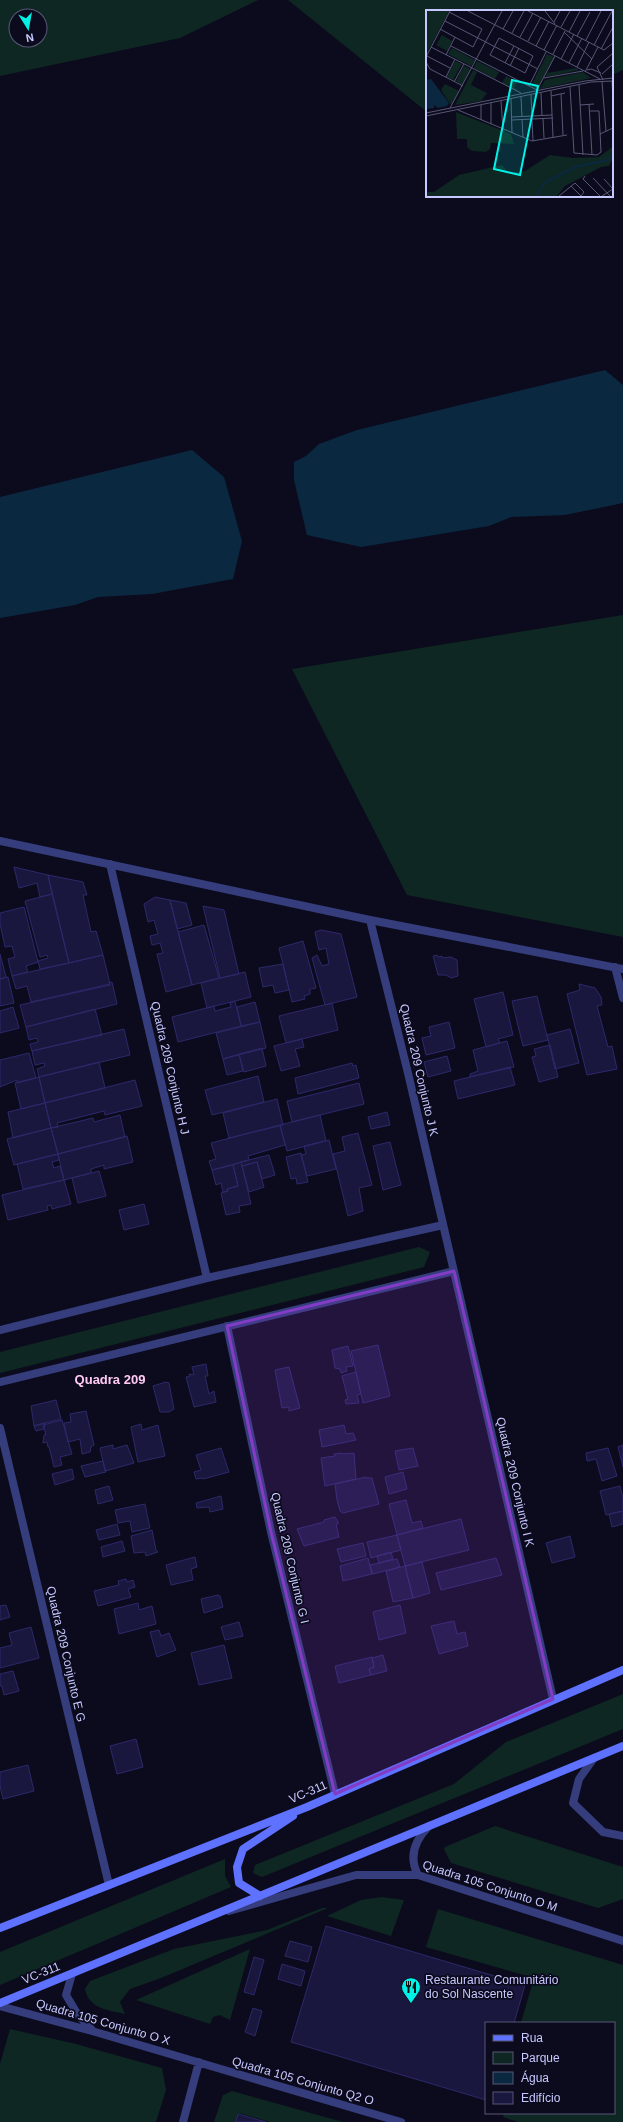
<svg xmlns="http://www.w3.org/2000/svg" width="623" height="2122" viewBox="0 0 623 2122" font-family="Arial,sans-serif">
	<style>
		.green { fill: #0e2722; fill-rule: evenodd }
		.water { fill: #0b2841 }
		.building { fill: #19173e; stroke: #2c296a }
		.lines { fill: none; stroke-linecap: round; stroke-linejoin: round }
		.lane { stroke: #353d7c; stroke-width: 8 }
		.street { stroke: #353d7c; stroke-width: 8 }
		.secondary { stroke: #5e71ff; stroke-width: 8 }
		.marked { fill: #833cc5; fill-opacity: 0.2; stroke: #833cc5; stroke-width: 3; stroke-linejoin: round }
		.labels { text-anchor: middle; stroke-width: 3.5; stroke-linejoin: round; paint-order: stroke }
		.street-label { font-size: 12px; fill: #c7c8ff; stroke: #0c0b1d }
		.poi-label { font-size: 12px; fill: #c7c8ff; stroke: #0c0b1d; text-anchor: start }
		.neighbourhood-label { font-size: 13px; font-weight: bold; fill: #ffc9f3; stroke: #0c0b1d }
		.inset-river { fill: none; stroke: #0b2841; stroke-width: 2 }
		.inset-road { fill: none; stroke: #575777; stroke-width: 1 }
		.view { fill: #00f2e7; fill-opacity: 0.15; stroke: #00f2e7; stroke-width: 2 }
		.inset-edge { fill: none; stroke: #c7c8ff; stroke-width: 2 }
	</style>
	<rect width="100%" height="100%" fill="#0c0b1d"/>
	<path class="green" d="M 0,0 L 258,0 L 180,38 L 0,76 ZM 16,16 L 40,16 L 40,40 L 16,40 Z
		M 288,0 L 623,0 L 623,70 L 612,75 L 612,11 L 427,11 L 427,112 Z
		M 623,615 L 623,937 L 407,895 L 292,669 Z
		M 419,1247 L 430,1252 L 424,1267 L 0,1373 L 0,1352 Z
		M 623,1694 L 623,1729 L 262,1877 L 253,1873 L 255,1865 L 454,1784 L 506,1742 Z
		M 495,1826 L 623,1867 L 623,1899 L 598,1908 L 451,1863 L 444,1849 L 445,1847 Z
		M 225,1859 L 225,1876 L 231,1887 L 0,1985 L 0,1952 Z
		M 382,1897 L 404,1900 L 391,1936 L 327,1916 L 361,1900 Z
		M 322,1908 L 328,1908 L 161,1978 L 130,1989 L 120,2002 L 125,2014 C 108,2010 89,2009 85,1989 L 90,1981 L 174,1949 L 267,1930 Z
		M 438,1909 L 623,1965 L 623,2122 L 518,2122 L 503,2117 L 504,2113 L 614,2113 L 614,2023 L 521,2023 L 534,1978 L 426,1947 Z
		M 250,1949 L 230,2020 L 220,2015 L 213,2017 L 210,2024 L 136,2000 Z
		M 10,2029 L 76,2044 L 162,2068 L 166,2090 L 156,2122 L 0,2122 L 0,2064 Z
		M 232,2091 L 343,2122 L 270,2122 L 239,2113 L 236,2122 L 214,2122 L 223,2095 Z"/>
	<path class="water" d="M 605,370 L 623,385 L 623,503 L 565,515 L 511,517 L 489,526 L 361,547 L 307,535 L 294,480 L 294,462 L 306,456 L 319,444 L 357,430 Z
		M 192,450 L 224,477 L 242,541 L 233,579 L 152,594 L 98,597 L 75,605 L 0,618 L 0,497 Z"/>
	<path class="building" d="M 14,867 L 48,875 L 52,894 L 40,897 L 37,883 L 19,888 Z
		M 48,875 L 83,882 L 87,895 L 83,895 L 91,932 L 96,931 L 103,955 L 69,963 Z
		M 52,894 L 69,963 L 40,969 L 38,961 L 48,958 L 47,955 L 40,957 L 25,901 Z
		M 155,897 L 170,900 L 192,985 L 166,992 L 157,954 L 163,953 L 160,943 L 152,945 L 150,936 L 158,934 L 154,920 L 148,922 L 144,904 Z
		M 170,900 L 186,903 L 192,925 L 177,929 Z
		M 203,906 L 224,910 L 239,974 L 220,978 Z
		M 24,907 L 38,962 L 26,966 L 28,972 L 12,976 L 8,959 L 15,957 L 12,946 L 5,947 L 0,924 L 0,913 Z
		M 204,925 L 219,978 L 192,985 L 178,932 Z
		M 321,930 L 341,934 L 357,997 L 325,1005 L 312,958 L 317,955 L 322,966 L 329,964 L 326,948 L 319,950 L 315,932 Z
		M 303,941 L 316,988 L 310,989 L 310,994 L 304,996 L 305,999 L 292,1002 L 279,948 Z
		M 0,954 L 6,977 L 0,979 Z
		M 103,955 L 110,984 L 31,1002 L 27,986 L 16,989 L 12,976 Z
		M 437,955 L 438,957 L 442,956 L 442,958 L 451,957 L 457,960 L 458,976 L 451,978 L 446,975 L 438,975 L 433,956 Z
		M 283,964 L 289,990 L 275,993 L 273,985 L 263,987 L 259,968 Z
		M 245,972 L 251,997 L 207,1008 L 201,983 Z
		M 8,977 L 14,1003 L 0,1006 L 0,979 Z
		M 112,982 L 117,1004 L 26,1027 L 20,1005 L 110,985 L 109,983 Z
		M 579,984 L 595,988 L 601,997 L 602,1005 L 597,1006 L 608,1047 L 612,1046 L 617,1069 L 587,1075 L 567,994 L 580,990 Z
		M 503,992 L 513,1035 L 498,1039 L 500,1043 L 486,1047 L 474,999 Z
		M 537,996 L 548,1040 L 523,1046 L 512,1001 Z
		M 235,1001 L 241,1026 L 178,1042 L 172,1017 L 214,1006 L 215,1011 L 231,1007 L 230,1003 Z
		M 255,1002 L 260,1022 L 241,1026 L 237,1007 Z
		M 332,1003 L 338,1030 L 286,1043 L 279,1016 Z
		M 13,1007 L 19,1028 L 0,1033 L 0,1011 Z
		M 95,1009 L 102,1035 L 32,1051 L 30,1044 L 38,1042 L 37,1038 L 29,1040 L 26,1027 Z
		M 260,1022 L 266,1048 L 223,1059 L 216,1033 Z
		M 449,1022 L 455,1048 L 426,1055 L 422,1038 L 431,1036 L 429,1027 Z
		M 124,1029 L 130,1055 L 39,1077 L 37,1069 L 45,1066 L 44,1063 L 35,1065 L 32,1051 Z
		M 570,1029 L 579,1063 L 555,1069 L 547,1035 Z
		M 302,1039 L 304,1047 L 295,1049 L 300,1066 L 281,1071 L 274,1046 Z
		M 507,1041 L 514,1067 L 470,1077 L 470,1074 L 478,1071 L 473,1050 Z
		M 550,1045 L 558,1077 L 539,1082 L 532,1057 L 536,1056 L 534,1049 Z
		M 262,1048 L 266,1066 L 244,1072 L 239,1054 Z
		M 29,1053 L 36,1078 L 17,1083 L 17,1080 L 0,1087 L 0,1060 Z
		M 239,1054 L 243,1071 L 227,1075 L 223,1059 Z
		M 447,1056 L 451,1071 L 428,1077 L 424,1062 Z
		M 99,1062 L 105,1088 L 45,1103 L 39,1077 Z
		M 352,1063 L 353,1066 L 356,1065 L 359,1078 L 298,1094 L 295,1078 Z
		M 510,1067 L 515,1085 L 458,1099 L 454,1081 Z
		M 258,1076 L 264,1102 L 212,1115 L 205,1090 Z
		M 39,1077 L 45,1103 L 21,1109 L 15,1083 Z
		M 135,1080 L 142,1106 L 105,1115 L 104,1111 L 57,1123 L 58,1127 L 51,1128 L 45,1103 Z
		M 359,1083 L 364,1104 L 292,1122 L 287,1101 Z
		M 277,1099 L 283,1125 L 229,1138 L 223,1113 Z
		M 45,1103 L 51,1128 L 13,1138 L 8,1112 Z
		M 387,1112 L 390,1125 L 371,1129 L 368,1117 Z
		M 120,1115 L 125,1137 L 58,1154 L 51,1128 L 93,1118 L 94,1122 Z
		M 320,1115 L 326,1141 L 287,1151 L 280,1125 Z
		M 280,1125 L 285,1145 L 248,1156 L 249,1160 L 212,1170 L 209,1161 L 216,1159 L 211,1143 Z
		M 51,1128 L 58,1154 L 14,1165 L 7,1139 Z
		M 358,1133 L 372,1185 L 359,1188 L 363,1211 L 348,1216 L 333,1154 L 345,1151 L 342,1137 Z
		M 127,1136 L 133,1162 L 104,1169 L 104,1165 L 91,1169 L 91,1173 L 64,1180 L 58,1154 Z
		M 329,1140 L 336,1169 L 307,1176 L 301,1155 L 306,1154 L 304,1146 Z
		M 390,1142 L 401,1185 L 383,1190 L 373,1146 Z
		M 301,1153 L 308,1182 L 297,1184 L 296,1178 L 291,1179 L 286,1157 Z
		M 58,1154 L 59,1160 L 52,1162 L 54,1168 L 60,1166 L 64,1180 L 23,1189 L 17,1164 Z
		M 269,1155 L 275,1175 L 262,1179 L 257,1162 L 242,1166 L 241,1162 Z
		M 241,1162 L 251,1204 L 239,1206 L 240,1212 L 226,1215 L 221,1193 L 228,1191 L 227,1189 L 238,1186 L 233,1165 Z
		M 257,1162 L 264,1187 L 249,1192 L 242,1166 Z
		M 233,1165 L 238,1186 L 227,1189 L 228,1191 L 223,1192 L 221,1183 L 216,1185 L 212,1170 Z
		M 99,1171 L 106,1196 L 78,1203 L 72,1178 Z
		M 64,1180 L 71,1204 L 52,1209 L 51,1205 L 47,1206 L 48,1210 L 8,1220 L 2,1195 Z
		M 144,1204 L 149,1224 L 124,1230 L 119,1210 Z
		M 378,1345 L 390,1396 L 363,1403 L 351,1351 Z
		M 348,1346 L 353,1366 L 346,1367 L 347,1371 L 341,1373 L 340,1369 L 335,1368 L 332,1350 Z
		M 206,1364 L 208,1376 L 205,1376 L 209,1394 L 214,1391 L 216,1402 L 194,1407 L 186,1377 L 190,1376 L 189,1374 L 194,1375 L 192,1367 Z
		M 289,1367 L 300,1408 L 289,1411 L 289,1407 L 282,1408 L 275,1370 Z
		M 356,1372 L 361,1394 L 357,1395 L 359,1403 L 346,1404 L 345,1400 L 348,1399 L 342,1376 Z
		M 166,1382 L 169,1383 L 174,1409 L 169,1412 L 160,1412 L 153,1386 Z
		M 56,1400 L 61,1419 L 34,1426 L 31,1406 Z
		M 86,1411 L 94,1445 L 91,1447 L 90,1452 L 82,1454 L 80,1439 L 68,1442 L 64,1423 L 71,1422 L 70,1414 Z
		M 62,1420 L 72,1454 L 60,1457 L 62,1465 L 54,1467 L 49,1447 L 48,1447 L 47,1442 L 43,1443 L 44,1435 L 46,1435 L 43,1425 Z
		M 45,1423 L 44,1429 L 36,1431 L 34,1426 Z
		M 141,1424 L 142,1430 L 158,1425 L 165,1456 L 138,1462 L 131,1427 Z
		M 344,1425 L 346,1434 L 353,1433 L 356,1440 L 322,1447 L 319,1430 Z
		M 113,1445 L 113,1449 L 127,1445 L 134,1463 L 105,1471 L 100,1448 Z
		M 623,1445 L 623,1467 L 618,1447 Z
		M 221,1448 L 229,1472 L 203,1479 L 203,1478 L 196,1479 L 194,1472 L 201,1470 L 196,1455 Z
		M 413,1448 L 418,1466 L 399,1470 L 395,1451 Z
		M 608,1448 L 617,1476 L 602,1481 L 596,1459 L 587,1461 L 586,1453 Z
		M 342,1453 L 342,1454 L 354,1453 L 356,1479 L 325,1486 L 321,1458 L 335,1456 L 334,1454 Z
		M 103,1461 L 106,1472 L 85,1477 L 81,1466 Z
		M 72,1469 L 74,1479 L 55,1485 L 52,1474 Z
		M 403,1472 L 407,1489 L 389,1494 L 385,1477 Z
		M 366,1477 L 366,1478 L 372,1478 L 379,1504 L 343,1513 L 340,1511 L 337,1500 L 335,1484 Z
		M 109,1486 L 113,1500 L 98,1504 L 95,1490 Z
		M 620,1486 L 623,1498 L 623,1511 L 606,1515 L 600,1491 Z
		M 221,1496 L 223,1509 L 210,1512 L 209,1507 L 197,1508 L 196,1503 Z
		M 406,1500 L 412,1523 L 421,1521 L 423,1528 L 397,1535 L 389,1504 Z
		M 145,1504 L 150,1528 L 132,1532 L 130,1521 L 118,1523 L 115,1510 Z
		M 623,1511 L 623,1524 L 612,1527 L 609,1514 Z
		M 335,1517 L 338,1522 L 338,1524 L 336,1524 L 339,1537 L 304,1546 L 297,1529 L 324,1522 L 324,1520 Z
		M 461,1519 L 469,1550 L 405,1566 L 397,1535 Z
		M 117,1524 L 120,1535 L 99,1540 L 96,1530 Z
		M 152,1530 L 156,1550 L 158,1552 L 146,1556 L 145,1552 L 134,1553 L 131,1536 Z
		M 397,1535 L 401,1550 L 371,1558 L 367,1542 Z
		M 570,1536 L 575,1557 L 552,1563 L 546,1543 Z
		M 122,1541 L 125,1551 L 103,1557 L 101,1547 Z
		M 363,1543 L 366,1556 L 341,1562 L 337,1549 Z
		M 391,1552 L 393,1559 L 379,1563 L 377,1556 Z
		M 195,1557 L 197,1567 L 191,1569 L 193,1580 L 171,1585 L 166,1565 Z
		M 368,1558 L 372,1574 L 343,1581 L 340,1566 Z
		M 496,1558 L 502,1575 L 441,1590 L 436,1573 Z
		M 397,1559 L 400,1567 L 373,1574 L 370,1565 Z
		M 422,1562 L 430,1593 L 413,1598 L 405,1566 Z
		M 405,1566 L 413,1598 L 393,1602 L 386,1571 Z
		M 126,1579 L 127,1582 L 133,1580 L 135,1587 L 128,1589 L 131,1597 L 98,1606 L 94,1591 L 119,1585 L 118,1581 Z
		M 218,1595 L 220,1596 L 223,1607 L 204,1613 L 201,1599 Z
		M 138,1603 L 139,1610 L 152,1606 L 156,1624 L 119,1634 L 114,1609 Z
		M 6,1605 L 10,1617 L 0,1620 L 0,1606 Z
		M 400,1605 L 406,1633 L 379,1640 L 373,1612 Z
		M 454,1621 L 457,1634 L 465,1632 L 468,1646 L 439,1654 L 431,1626 Z
		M 239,1622 L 243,1636 L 225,1640 L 221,1627 Z
		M 31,1627 L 39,1658 L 0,1668 L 0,1648 L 12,1645 L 9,1633 Z
		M 159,1630 L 161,1636 L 169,1633 L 176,1650 L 157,1657 L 150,1632 Z
		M 224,1645 L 232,1678 L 199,1685 L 191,1653 Z
		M 383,1655 L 387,1671 L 371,1675 L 369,1669 L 374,1667 L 372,1658 Z
		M 372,1657 L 374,1667 L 369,1669 L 371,1675 L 339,1683 L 335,1666 Z
		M 13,1671 L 19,1691 L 4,1695 L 2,1686 L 0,1686 L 0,1674 Z
		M 136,1739 L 143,1767 L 117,1774 L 110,1746 Z
		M 28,1765 L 34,1791 L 3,1799 L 0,1786 L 0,1772 Z
		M 326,1926 L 525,1985 L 514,2023 L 486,2023 L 486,2100 L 291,2042 Z
		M 290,1941 L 312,1947 L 308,1962 L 285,1956 Z
		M 254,1957 L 264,1960 L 254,1995 L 244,1992 Z
		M 282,1964 L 305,1971 L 301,1986 L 278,1979 Z
		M 253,2008 L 262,2011 L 255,2036 L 245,2032 Z
		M 238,2114 L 266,2122 L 236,2122 Z"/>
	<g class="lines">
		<path class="lane" d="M 594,1758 L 579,1779 L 573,1803 L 603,1832 L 623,1836"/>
		<path class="street" d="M 0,841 L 370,920 L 623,969
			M 110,864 L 207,1278
			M 370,920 L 408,1073 L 553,1699
			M 615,967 L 623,998
			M 227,1326 L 271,1532 L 335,1794
			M 0,1330 L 207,1278 L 443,1225
			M 0,1382 L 454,1271
			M 0,1428 L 109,1885
			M 418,1875 C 408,1856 415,1840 429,1826
			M 229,1911 L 356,1875 L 418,1875 L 623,1941
			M 72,1974 L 66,1995 L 78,2015 L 92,2030
			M 0,2006 L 92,2031 L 401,2122
			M 183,2122 L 199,2062"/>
		<path class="secondary" d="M 260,1896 L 239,1883 L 237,1867 L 243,1849 L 293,1816
			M 0,1928 L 307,1807 L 623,1670
			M 0,2003 L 623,1746"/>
	</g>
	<path class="marked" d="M 454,1271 L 553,1699 L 335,1794 L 271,1532 L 227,1326 Z"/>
	<defs>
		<g id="restaurant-pin" transform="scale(1)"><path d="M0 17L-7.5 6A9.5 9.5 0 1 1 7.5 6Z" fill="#00f2e7" stroke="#0c0b1d"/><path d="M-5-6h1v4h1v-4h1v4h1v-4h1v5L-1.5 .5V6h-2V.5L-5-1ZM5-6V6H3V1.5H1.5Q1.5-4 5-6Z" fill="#111"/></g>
	</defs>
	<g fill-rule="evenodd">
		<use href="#restaurant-pin" x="411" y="1987"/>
	</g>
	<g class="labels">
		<g class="street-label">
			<text transform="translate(170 1068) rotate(77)" y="4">Quadra 209 Conjunto H J</text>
			<text transform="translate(419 1070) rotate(77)" y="4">Quadra 209 Conjunto J K</text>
			<text transform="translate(515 1482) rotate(77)" y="4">Quadra 209 Conjunto I K</text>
			<text transform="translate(290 1558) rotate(77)" y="4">Quadra 209 Conjunto G I</text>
			<text transform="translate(66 1654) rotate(77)" y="4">Quadra 209 Conjunto E G</text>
			<text transform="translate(308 1792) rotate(-23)" y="4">VC-311</text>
			<text transform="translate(490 1886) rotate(18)" y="4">Quadra 105 Conjunto O M</text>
			<text transform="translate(41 1973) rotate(-22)" y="4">VC-311</text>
			<text transform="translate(103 2022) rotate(16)" y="4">Quadra 105 Conjunto O X</text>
			<text transform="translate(303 2081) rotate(16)" y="4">Quadra 105 Conjunto Q2 O</text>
		</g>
		<g class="poi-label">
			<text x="425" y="1984">Restaurante Comunitário<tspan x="425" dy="14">do Sol Nascente</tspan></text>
		</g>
		<g class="neighbourhood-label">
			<text x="110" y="1384">Quadra 209</text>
		</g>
	</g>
	<g transform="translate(426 10)">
		<rect width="187" height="187" fill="#0c0b1d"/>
		<path d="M 0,1 L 23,1 L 0,45 ZM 16,25 L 26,31 L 21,41 L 10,35 ZM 26,38 L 49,50 L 45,56 L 22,44 ZM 121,44 L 128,47 L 111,79 L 105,76 ZM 29,51 L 36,54 L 27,70 L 21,67 ZM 51,51 L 73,62 L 69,69 L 48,58 ZM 38,56 L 44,59 L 36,75 L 30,71 ZM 150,58 L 153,60 L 120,67 L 121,63 ZM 47,60 L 51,62 L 45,75 L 61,83 L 55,91 L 29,95 ZM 157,62 L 165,68 L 114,79 L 119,70 ZM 80,66 L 91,72 L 88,77 L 92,81 L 76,73 ZM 19,74 L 33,81 L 25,95 L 15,80 ZM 30,102 L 85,124 L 88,134 L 65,133 L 64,139 L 60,142 L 46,141 L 41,137 L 41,129 L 31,129 ZM 187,132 L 187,148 L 183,156 L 175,157 L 139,176 L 131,186 L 0,186 L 0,182 L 8,182 L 33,165 L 76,155 L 83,163 L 99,161 L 124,145 L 147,148 L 173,147 L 186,137 Z" fill="#0e2722"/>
		<path d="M 5,69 L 23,93 L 21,96 L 12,98 L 8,95 L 8,98 L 0,99 L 0,70 Z" fill="#0b2841"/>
		<path class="inset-river" d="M 111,186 L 118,173 L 149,157 L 182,150 L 187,145"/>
		<path class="inset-road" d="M 42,1 L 174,69M 102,1 L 178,40 L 187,33M 119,1 L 129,14M 19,11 L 112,59M 128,12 L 134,1M 135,17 L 144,1M 14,19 L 47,37 L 56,19 L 23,2M 77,19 L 87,1M 138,22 L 166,49M 143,22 L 154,1M 86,23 L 98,1M 151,26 L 164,2M 94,27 L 107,3M 73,28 L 107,46 L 99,63 L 64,45 ZM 160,30 L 175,1M 102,31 L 115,7M 168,35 L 186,1M 25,36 L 111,80M 110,36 L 123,11M 5,37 L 95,83M 175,39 L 187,17M 118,40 L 131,15M 127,44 L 139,21M 20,45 L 29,27M 1,46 L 24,58M 0,47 L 24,1M 135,49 L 148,24M 0,52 L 4,59 L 37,76M 79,53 L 88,36M 143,53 L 156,28M 84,56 L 93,38M 151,57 L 163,32M 161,60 L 165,59 L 175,63M 159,62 L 172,37M 176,64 L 187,54M 20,67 L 29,49M 118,68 L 157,61M 177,70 L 171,57 L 187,43M 186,71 L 187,91M 28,72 L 38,54M 176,72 L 180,121M 153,75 L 157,145M 103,76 L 120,42M 144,77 L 148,143 L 171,145 L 175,142 L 173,101 L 164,101M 111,80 L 129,46M 125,81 L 127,127M 115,83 L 116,106M 135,84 L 137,125M 105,85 L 106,107M 125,86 L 139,83M 95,87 L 96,107M 85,89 L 86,123M 75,91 L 77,119M 65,93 L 65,114M 163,94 L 166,145M 154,95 L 168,94M 24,98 L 76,1M 32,100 L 106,131 L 141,125M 0,103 L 159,71 L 187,68M 0,106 L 165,72 L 187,71M 86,107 L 126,105M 117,108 L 118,128M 96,109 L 97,127M 106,109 L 107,131M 55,110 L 55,95M 86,110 L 127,108M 174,124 L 187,118M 159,166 L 157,169 L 174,186M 167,168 L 184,186M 178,169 L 187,179M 145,176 L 155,186M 133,186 L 149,173 L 158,182 L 155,186M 176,186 L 187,179"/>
		<path class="view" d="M 86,70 L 112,76 L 94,165 L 68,159 Z"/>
		<rect width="187" height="187" class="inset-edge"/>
	</g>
	<rect x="485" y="2022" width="130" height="92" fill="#0c0b1d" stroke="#575777"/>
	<rect x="493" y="2035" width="20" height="6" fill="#5e71ff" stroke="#575777"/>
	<text x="521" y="2042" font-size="12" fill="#c7c8ff">Rua</text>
	<rect x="493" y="2052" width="20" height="12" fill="#0e2722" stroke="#575777"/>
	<text x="521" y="2062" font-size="12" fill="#c7c8ff">Parque</text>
	<rect x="493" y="2072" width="20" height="12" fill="#0b2841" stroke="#575777"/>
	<text x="521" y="2082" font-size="12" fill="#c7c8ff">Água</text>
	<rect x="493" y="2092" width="20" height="12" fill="#19173e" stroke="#575777"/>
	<text x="521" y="2102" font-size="12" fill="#c7c8ff">Edifício</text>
	<g transform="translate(28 28) rotate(169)"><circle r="19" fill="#0c0b1d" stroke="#575777"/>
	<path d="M0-3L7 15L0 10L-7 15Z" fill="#00f2e7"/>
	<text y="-6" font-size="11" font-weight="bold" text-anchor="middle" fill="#c7c8ff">N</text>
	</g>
</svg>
